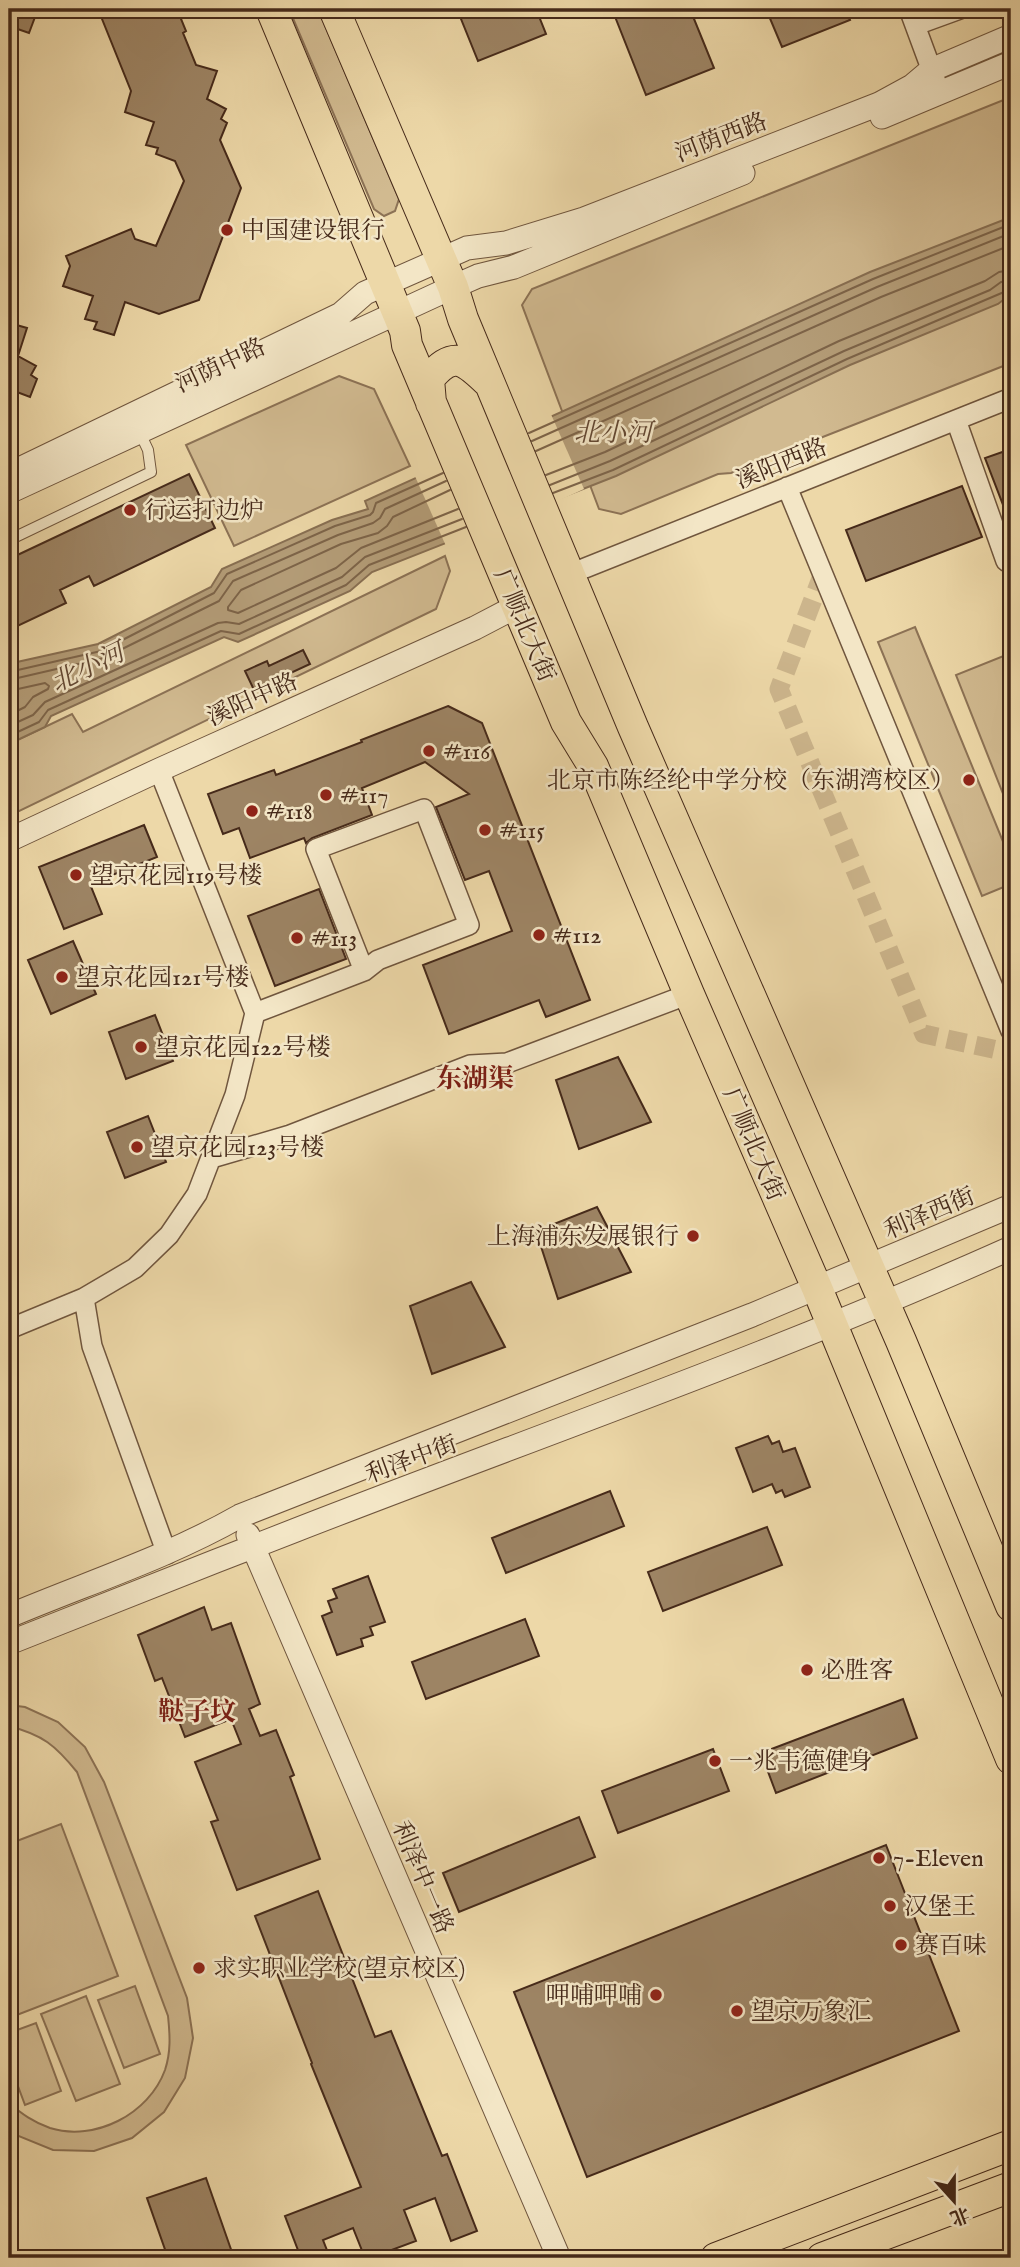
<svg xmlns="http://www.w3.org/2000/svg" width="1020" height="2267" viewBox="0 0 1020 2267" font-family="'IM FELL English','Noto Serif SC',serif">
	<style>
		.green { fill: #d1ba90; stroke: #8c7255; stroke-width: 2 }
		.water { fill: #b49d78; stroke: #886f52; stroke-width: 2 }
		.pier { fill: #edd8a8 }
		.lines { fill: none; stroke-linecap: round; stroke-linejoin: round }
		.shore { stroke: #7d6449; stroke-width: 2 }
		.building { fill: #9d8464; stroke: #462a1a; stroke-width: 2 }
		.minor-tunnel { stroke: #ccb58c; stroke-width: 19; stroke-dasharray: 19 10; stroke-linecap: butt }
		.service-casing { stroke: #70563e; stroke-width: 12 }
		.minor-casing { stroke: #70563e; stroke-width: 22 }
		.tertiary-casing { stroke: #70563e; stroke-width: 25 }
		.primary-casing { stroke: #462a1a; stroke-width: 32 }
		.service { stroke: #f3e6c6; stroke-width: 10 }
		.minor { stroke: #f3e6c6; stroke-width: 19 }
		.tertiary { stroke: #f3e6c6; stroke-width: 23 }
		.primary { stroke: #edd8a8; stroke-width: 30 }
		.poi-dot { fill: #8f2418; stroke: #f3e6c6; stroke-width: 2.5 }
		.labels { text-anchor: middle; stroke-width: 5; stroke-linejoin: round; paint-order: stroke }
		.street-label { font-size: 24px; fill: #462a1a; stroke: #f3e6c6 }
		.poi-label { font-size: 24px; fill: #462a1a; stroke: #f3e6c6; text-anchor: start }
		.water-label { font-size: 26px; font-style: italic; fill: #624732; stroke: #f3e6c6 }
		.neighbourhood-label { font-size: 26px; font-weight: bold; fill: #7a1f14; stroke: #f3e6c6 }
	</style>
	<rect width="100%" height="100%" fill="#edd8a8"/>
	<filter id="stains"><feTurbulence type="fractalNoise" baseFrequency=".00286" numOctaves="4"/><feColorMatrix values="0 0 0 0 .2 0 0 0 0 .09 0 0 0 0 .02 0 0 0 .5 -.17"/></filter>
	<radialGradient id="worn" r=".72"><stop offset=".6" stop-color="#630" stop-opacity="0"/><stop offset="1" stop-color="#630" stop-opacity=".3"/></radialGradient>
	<path class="green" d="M 289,9 L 318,9 L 399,199 L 395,211 L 384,216 L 374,209 Z
		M 1011,97 L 1011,363 L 731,473 L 718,474 L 621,514 L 599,509 L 522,305 L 532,289 Z
		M 339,376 L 374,389 L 410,466 L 234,546 L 186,445 Z
		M 445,556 L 450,571 L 436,609 L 9,816 L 9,744 L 72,714 L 83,732 Z
		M 915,627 L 1011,861 L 1011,884 L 982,896 L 878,642 Z
		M 1011,653 L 1011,814 L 956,675 Z
		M 9,1705 L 25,1707 L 58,1722 L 85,1747 L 104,1782 L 187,1998 L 193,2038 L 185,2078 L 164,2112 L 132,2138 L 94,2151 L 53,2150 L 16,2135 L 9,2129 L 9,2103 C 22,2114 33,2122 50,2128 C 95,2142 149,2114 165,2070 C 171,2052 170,2035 168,2016 L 77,1772 C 55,1745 43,1735 9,1726 Z
		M 61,1824 L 118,1976 L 9,2018 L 9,1844 Z
		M 135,1986 L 160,2054 L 124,2068 L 98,2000 Z
		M 86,1996 L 120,2084 L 76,2101 L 41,2014 Z
		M 36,2023 L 61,2091 L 25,2105 L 9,2062 L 9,2033 Z"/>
	<path class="water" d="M 1011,217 L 1011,294 L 998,304 L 850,365 L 616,476 L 372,572 L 350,591 L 238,642 L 224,637 L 51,716 L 45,727 L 9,744 L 9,666 L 17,662 L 98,644 L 211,587 L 222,569 L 332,520 L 368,509 L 365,501 L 870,272 Z"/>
	<path class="pier" d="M 550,412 L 584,489 L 534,512 L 446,546 L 414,474 Z"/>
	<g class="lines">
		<path class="shore" d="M 529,433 L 873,279 L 1011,224
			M 532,441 L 877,287 L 1011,233
			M 536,451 L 881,297 L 1011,245
			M 546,475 L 605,452 L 839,341 L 985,281 L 999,272 L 1011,270
			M 550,485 L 610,461 L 844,351 L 990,290 L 1001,282 L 1011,280
			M 450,490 L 393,517 L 387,526 L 378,533 L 341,544 L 241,590 L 228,607 L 228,610 L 238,613 L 336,568 L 361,548 L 458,509
			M 553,493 L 613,470 L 847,359 L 1011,289
			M 9,672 L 101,651 L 214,593 L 227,574 L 335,526 L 370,515 L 373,512 L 376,503 L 443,473
			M 9,680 L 104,658 L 219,601 L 233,581 L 338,535 L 373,523 L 380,518 L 385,509 L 446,481
			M 9,691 L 45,683 L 49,686 L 48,689 L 33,697 L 25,707 L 9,715
			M 9,726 L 33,715 L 45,702 L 218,623 L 226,622 L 239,624 L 342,577 L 365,557 L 462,519
			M 9,736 L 39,722 L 48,710 L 221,631 L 239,634 L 346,585 L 369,565 L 466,527"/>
	</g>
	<path class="building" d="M 9,9 L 38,9 L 29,33 L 9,26 Z
		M 98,9 L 177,9 L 186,31 L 183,33 L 196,65 L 217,71 L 207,99 L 226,109 L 221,119 L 227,123 L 220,140 L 241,188 L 199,300 L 159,314 L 125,302 L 114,335 L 94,329 L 97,322 L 85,319 L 93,296 L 63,286 L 70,266 L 66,256 L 131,229 L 135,239 L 156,246 L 184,181 L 175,161 L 156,154 L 158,148 L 146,145 L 154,122 L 125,112 L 131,91 Z
		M 457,9 L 536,9 L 546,34 L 478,61 Z
		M 612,9 L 690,9 L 714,68 L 646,95 Z
		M 766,9 L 845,9 L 850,20 L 782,47 Z
		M 13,324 L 27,328 L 18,356 L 36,366 L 31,375 L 37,379 L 30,397 L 9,389 L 9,336 Z
		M 1011,449 L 1011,523 L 1010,523 L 985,458 Z
		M 189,474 L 215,528 L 94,586 L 89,576 L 60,590 L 66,603 L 9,630 L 9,559 Z
		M 962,486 L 982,537 L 866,581 L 846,530 Z
		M 303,650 L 310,664 L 254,690 L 245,671 L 267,661 L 269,666 Z
		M 448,706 L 482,723 L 590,1000 L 546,1017 L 539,1000 L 449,1034 L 423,965 L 512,931 L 489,871 L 465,880 L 436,807 L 469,794 L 425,762 L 362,788 L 372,815 L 312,838 L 306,843 L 304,838 L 250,858 L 239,828 L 223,834 L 208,794 L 274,770 L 276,775 L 362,742 L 361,740 Z
		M 144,825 L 157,857 L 90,884 L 102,914 L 64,929 L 39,867 Z
		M 319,889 L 346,959 L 275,986 L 248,916 Z
		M 73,941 L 96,994 L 51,1014 L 28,960 Z
		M 155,1015 L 173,1061 L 126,1079 L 109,1032 Z
		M 618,1057 L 651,1122 L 579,1149 L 556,1080 Z
		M 148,1116 L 166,1162 L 125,1178 L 107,1132 Z
		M 597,1207 L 631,1272 L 558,1299 L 536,1231 Z
		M 471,1282 L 505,1347 L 432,1374 L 410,1306 Z
		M 768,1436 L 772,1444 L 779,1441 L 783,1452 L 795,1448 L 810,1487 L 785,1497 L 782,1490 L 776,1493 L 772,1484 L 753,1492 L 736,1448 Z
		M 610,1491 L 624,1526 L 506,1573 L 492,1538 Z
		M 767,1527 L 782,1565 L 663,1611 L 648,1572 Z
		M 368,1576 L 385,1622 L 370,1627 L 373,1635 L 361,1639 L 363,1646 L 337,1655 L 322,1616 L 332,1612 L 328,1601 L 337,1598 L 333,1589 Z
		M 204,1607 L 212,1630 L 231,1623 L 260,1704 L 249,1709 L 260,1736 L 276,1730 L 294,1775 L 290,1777 L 320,1859 L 237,1890 L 211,1822 L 218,1820 L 195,1762 L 241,1744 L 231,1719 L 185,1737 L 162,1678 L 155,1681 L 138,1635 Z
		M 525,1619 L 539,1656 L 426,1699 L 412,1662 Z
		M 903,1699 L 917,1738 L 776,1793 L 761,1753 Z
		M 713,1749 L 729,1791 L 618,1833 L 602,1791 Z
		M 579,1817 L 595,1857 L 459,1912 L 443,1873 Z
		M 886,1845 L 959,2031 L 587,2177 L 514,1992 Z
		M 318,1891 L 375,2037 L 391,2031 L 442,2156 L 447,2154 L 477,2231 L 451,2241 L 435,2198 L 404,2210 L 416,2241 L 370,2258 L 365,2258 L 353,2228 L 323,2240 L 330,2258 L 301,2258 L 285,2216 L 361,2187 L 311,2064 L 312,2063 L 255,1916 Z
		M 206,2178 L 234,2258 L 168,2258 L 147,2198 Z"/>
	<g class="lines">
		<path class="minor-tunnel" d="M 823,573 L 779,689 L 924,1034 L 1011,1053"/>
		<g class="service-casing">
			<path id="service" d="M 9,540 L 151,472 L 148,450 L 139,431"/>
		</g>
		<g class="minor-casing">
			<path id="minor" d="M 909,9 L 936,82
				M 916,25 L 960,9
				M 956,420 L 1006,561 L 1011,564
				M 787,487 L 1011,1031
				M 570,574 L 1011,398
				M 255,1013 L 364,971 L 378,960 L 469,925 L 424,809 L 316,849 L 364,971
				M 212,1158 L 290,1135 L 470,1065 L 507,1063 L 689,994
				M 84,1298 L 92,1346 L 167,1554
				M 9,1329 L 84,1298 L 135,1268 L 169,1235 L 197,1194 L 235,1095 L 255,1013 L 159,770"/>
		</g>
		<g class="tertiary-casing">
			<path id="tertiary" d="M 882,117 L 1011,63
				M 9,474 L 341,314 L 365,293 L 467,248 L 506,243 L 584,219 L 879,104 L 912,86 L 931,70 L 1011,36
				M 9,492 L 453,287 L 478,276 L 514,267 L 743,173
				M 9,840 L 159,770 L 475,628 L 517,606
				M 248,1535 L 559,2258
				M 9,1616 C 87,1583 166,1558 240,1516 L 752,1315 L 1011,1206
				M 9,1643 C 104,1605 200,1567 296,1530 C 535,1437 777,1353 1011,1248"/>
		</g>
		<g class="primary-casing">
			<path id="primary" d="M 271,9 L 405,331 L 407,345 L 566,722 L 593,766 L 689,994 L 817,1288 L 1011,1759
				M 334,9 L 453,287 L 463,319 L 633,727 L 901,1341 L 1011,1606
				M 431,403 L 429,379 C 454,348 466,361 490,384
				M 716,2258 L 1011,2145
				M 822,2258 L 1011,2187"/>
		</g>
		<use href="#service" class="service"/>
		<use href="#minor" class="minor"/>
		<use href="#tertiary" class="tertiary"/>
		<use href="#primary" class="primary"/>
	</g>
	<g class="poi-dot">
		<circle cx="227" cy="230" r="7"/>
		<circle cx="130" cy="510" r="7"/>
		<circle cx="429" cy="751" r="7"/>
		<circle cx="969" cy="780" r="7"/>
		<circle cx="326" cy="795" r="7"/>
		<circle cx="252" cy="811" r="7"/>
		<circle cx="485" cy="830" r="7"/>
		<circle cx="76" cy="875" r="7"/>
		<circle cx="539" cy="935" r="7"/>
		<circle cx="297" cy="938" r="7"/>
		<circle cx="62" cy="977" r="7"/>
		<circle cx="141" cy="1047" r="7"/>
		<circle cx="137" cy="1147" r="7"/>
		<circle cx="693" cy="1236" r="7"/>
		<circle cx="807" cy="1670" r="7"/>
		<circle cx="715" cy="1761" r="7"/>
		<circle cx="879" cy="1858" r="7"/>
		<circle cx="890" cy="1906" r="7"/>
		<circle cx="901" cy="1945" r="7"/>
		<circle cx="199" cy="1968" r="7"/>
		<circle cx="656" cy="1995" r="7"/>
		<circle cx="737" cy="2011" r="7"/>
	</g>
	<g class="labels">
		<g class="street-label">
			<text transform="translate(721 137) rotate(-21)" y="8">河荫西路</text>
			<text transform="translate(220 365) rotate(-25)" y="8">河荫中路</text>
			<text transform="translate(781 463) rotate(-22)" y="8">溪阳西路</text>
			<text transform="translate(525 625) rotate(67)" y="8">广顺北大街</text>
			<text transform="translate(252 699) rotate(-24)" y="8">溪阳中路</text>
			<text transform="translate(754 1144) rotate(67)" y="8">广顺北大街</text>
			<text transform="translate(929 1213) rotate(-23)" y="8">利泽西街</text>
			<text transform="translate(411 1459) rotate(-20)" y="8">利泽中街</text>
			<text transform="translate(423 1877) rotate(67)" y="8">利泽中一路</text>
		</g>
		<g class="poi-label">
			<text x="241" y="238">中国建设银行</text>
			<text x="144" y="518">行运打边炉</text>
			<text x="443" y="759">#116</text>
			<text x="955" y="788" text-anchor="end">北京市陈经纶中学分校（东湖湾校区）</text>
			<text x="340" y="803">#117</text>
			<text x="266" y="819">#118</text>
			<text x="499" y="838">#115</text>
			<text x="90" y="883">望京花园119号楼</text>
			<text x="553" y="943">#112</text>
			<text x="311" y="946">#113</text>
			<text x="76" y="985">望京花园121号楼</text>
			<text x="155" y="1055">望京花园122号楼</text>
			<text x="151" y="1155">望京花园123号楼</text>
			<text x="679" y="1244" text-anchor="end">上海浦东发展银行</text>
			<text x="821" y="1678">必胜客</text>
			<text x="729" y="1769">一兆韦德健身</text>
			<text x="893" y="1866">7-Eleven</text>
			<text x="904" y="1914">汉堡王</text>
			<text x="915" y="1953">赛百味</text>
			<text x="213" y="1976">求实职业学校(望京校区)</text>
			<text x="642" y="2003" text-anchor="end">呷哺呷哺</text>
			<text x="751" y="2019">望京万象汇</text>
		</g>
		<g class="water-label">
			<text x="613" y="441">北小河</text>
			<text transform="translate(87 667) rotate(-26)" y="9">北小河</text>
		</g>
		<g class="neighbourhood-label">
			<text x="475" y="1087">东湖渠</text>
			<text x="197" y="1720">鞑子坟</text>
		</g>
	</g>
	<rect width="1020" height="2267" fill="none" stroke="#edd8a8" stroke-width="35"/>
	<rect x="10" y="10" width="999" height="2246" fill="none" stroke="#462a1a" stroke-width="3.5"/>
	<rect x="18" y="18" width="985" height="2232" fill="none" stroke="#462a1a" stroke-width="2"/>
	<g transform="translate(954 2201) rotate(159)" stroke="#f3e6c6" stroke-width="5" paint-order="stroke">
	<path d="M0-5L12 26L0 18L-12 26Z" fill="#462a1a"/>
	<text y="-10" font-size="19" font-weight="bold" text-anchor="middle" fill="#462a1a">北</text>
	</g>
	<rect width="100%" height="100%" filter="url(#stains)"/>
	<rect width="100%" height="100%" fill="url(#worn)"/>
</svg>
